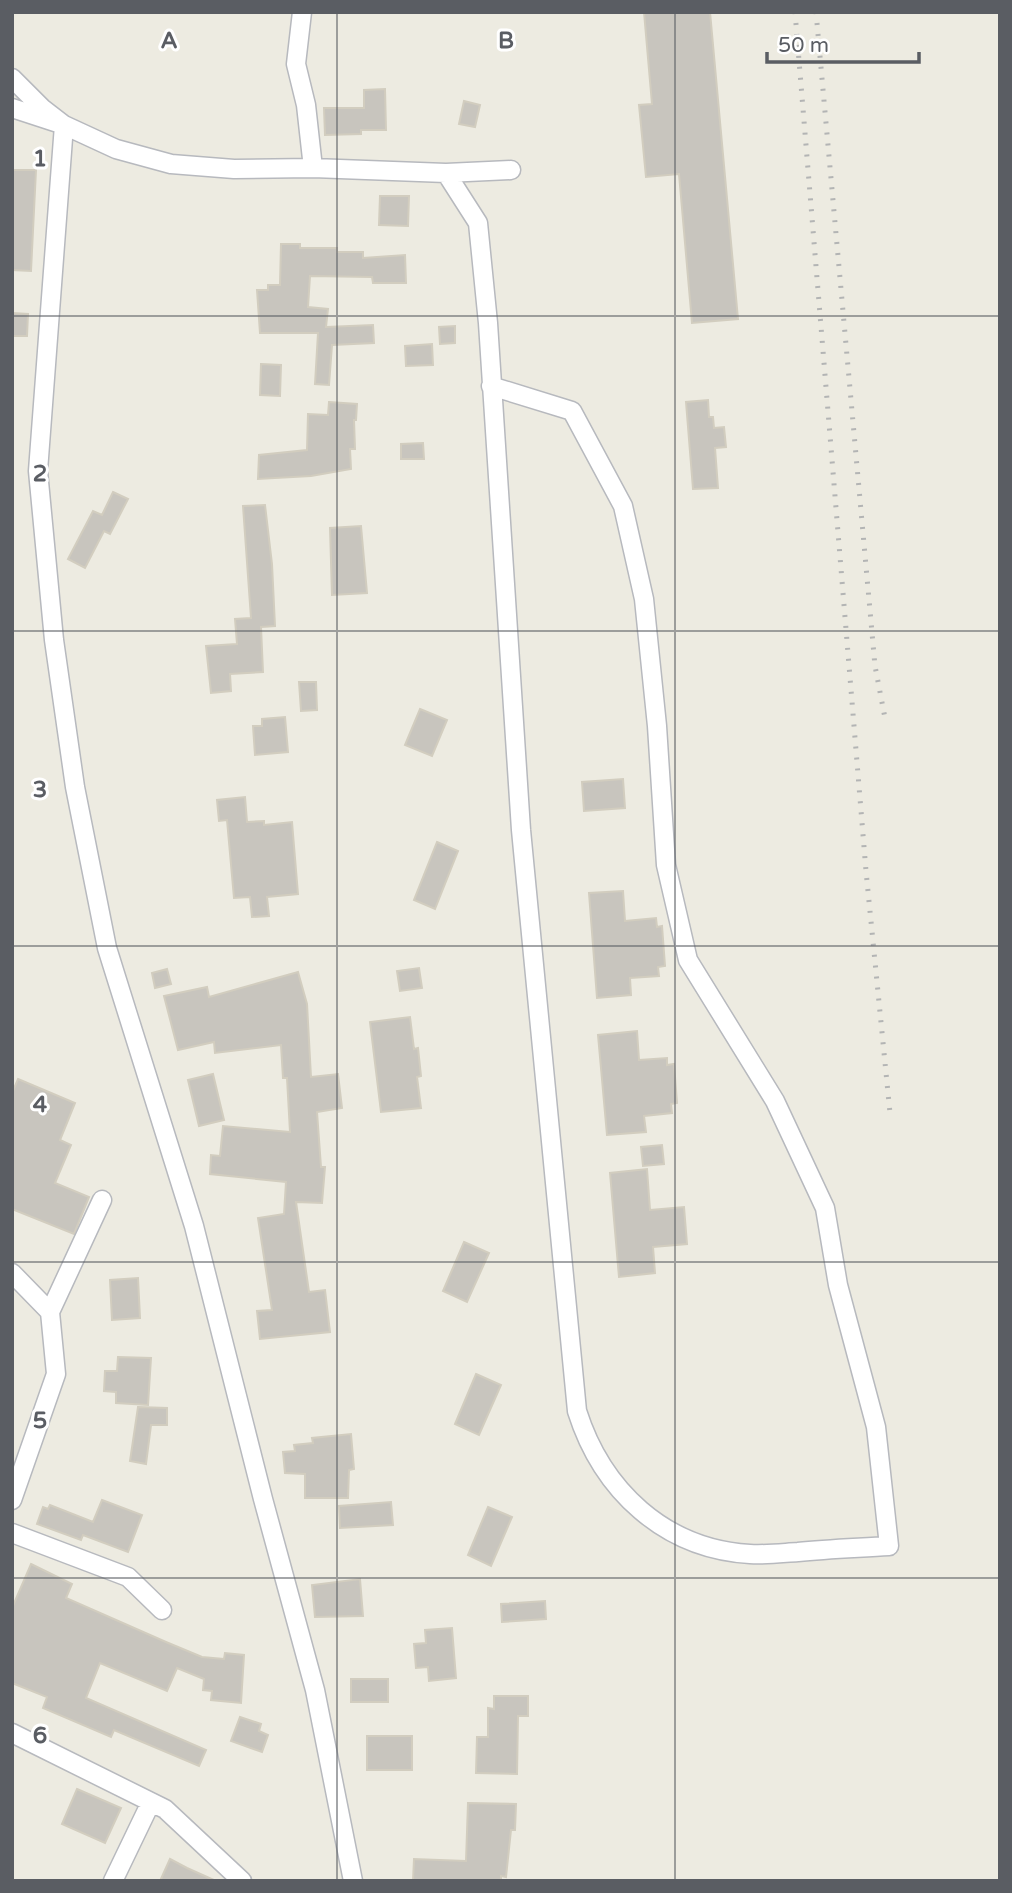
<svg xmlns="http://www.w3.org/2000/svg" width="1012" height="1893" viewBox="0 0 1012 1893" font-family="'Varela Round',sans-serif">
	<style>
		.building { fill: #c8c5be; stroke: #d2cdbf; stroke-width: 2 }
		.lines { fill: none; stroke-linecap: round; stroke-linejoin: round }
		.minor-casing { stroke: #b7b9be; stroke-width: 21 }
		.minor { stroke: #fff; stroke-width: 18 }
		.rail { stroke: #b3b4b4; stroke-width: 5; stroke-dasharray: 2 9; stroke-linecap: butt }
		.grid { fill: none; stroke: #5a5d63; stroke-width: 2; stroke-opacity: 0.55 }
		.grid-label { font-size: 23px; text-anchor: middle; font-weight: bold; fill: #5a5d63; stroke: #fff; stroke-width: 6; stroke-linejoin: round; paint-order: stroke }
	</style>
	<rect width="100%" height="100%" fill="#edebe1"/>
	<path class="building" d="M 644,12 L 710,12 L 738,319 L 692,323 L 679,174 L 646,177 L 639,105 L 652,104 Z
		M 385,89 L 386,130 L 361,130 L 361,134 L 325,135 L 324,108 L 364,108 L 364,90 Z
		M 464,101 L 480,105 L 475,127 L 459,124 Z
		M 12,170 L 36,170 L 31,271 L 12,270 Z
		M 380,196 L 409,196 L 408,226 L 379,225 Z
		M 281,244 L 300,244 L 300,248 L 337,248 L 337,252 L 363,252 L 363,258 L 405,255 L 406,283 L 373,283 L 372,277 L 310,276 L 308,307 L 328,309 L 326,327 L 373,325 L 374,343 L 332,345 L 329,385 L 315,384 L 318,333 L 260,333 L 257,290 L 268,290 L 268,285 L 280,285 Z
		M 12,313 L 28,314 L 27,336 L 12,336 Z
		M 455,326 L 455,343 L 440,344 L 439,327 Z
		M 432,344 L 433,365 L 406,366 L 405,346 Z
		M 261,364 L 281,365 L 280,396 L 260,395 Z
		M 708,400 L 709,417 L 713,417 L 714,428 L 724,427 L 726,447 L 715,448 L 718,488 L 693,489 L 686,402 Z
		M 329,402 L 357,404 L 356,420 L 354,420 L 355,449 L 350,449 L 351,469 L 311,476 L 258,479 L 259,455 L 307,450 L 308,414 L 328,415 Z
		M 423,443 L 424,459 L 401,459 L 401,444 Z
		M 113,492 L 128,499 L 110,534 L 104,531 L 85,568 L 68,559 L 93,511 L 102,515 Z
		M 265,505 L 272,564 L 275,626 L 261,627 L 263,672 L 230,674 L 231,691 L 211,693 L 206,646 L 237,644 L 235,619 L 251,618 L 243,506 Z
		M 361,526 L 367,593 L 332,595 L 330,528 Z
		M 299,682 L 316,682 L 317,710 L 301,711 Z
		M 420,709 L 447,720 L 432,756 L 405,745 Z
		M 285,717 L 288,752 L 255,755 L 253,726 L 262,726 L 262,719 Z
		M 623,779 L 625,808 L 584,811 L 582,782 Z
		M 245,797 L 247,822 L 264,821 L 264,825 L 292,822 L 298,894 L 267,897 L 269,916 L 252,917 L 250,897 L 234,898 L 227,820 L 219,821 L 217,800 Z
		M 437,842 L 458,851 L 435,909 L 414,900 Z
		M 623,891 L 625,921 L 656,918 L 657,927 L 662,926 L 665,966 L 658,967 L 659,976 L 630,978 L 631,995 L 597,998 L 589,893 Z
		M 419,968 L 422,988 L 400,991 L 397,971 Z
		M 167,969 L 171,984 L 155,988 L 152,973 Z
		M 298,972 L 307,1004 L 311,1077 L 338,1074 L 342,1108 L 317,1112 L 321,1167 L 325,1167 L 322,1203 L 296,1202 L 309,1292 L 325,1290 L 330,1332 L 260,1339 L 257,1311 L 272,1310 L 258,1218 L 284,1214 L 286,1182 L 210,1174 L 211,1155 L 220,1156 L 223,1126 L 290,1132 L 287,1078 L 283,1078 L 281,1045 L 215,1053 L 214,1042 L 178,1050 L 164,996 L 207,987 L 209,997 Z
		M 410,1017 L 414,1049 L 418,1048 L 421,1076 L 417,1077 L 421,1108 L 381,1112 L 370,1022 Z
		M 637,1031 L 639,1060 L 667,1058 L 667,1065 L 674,1064 L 677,1103 L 671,1104 L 672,1113 L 644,1116 L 646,1132 L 607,1135 L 598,1035 Z
		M 213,1074 L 224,1120 L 199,1126 L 188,1080 Z
		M 18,1079 L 75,1103 L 60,1140 L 71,1145 L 55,1183 L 89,1197 L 74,1234 L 12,1209 L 12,1093 Z
		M 662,1145 L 664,1164 L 643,1166 L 641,1147 Z
		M 647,1169 L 650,1210 L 684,1207 L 687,1244 L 653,1247 L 655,1273 L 619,1277 L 610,1173 Z
		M 464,1242 L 489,1253 L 467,1302 L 443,1291 Z
		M 138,1278 L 140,1318 L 112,1320 L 110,1280 Z
		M 118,1357 L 151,1358 L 148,1405 L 116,1403 L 116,1392 L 104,1391 L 105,1371 L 117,1371 Z
		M 476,1374 L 501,1385 L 479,1435 L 455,1424 Z
		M 138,1407 L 167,1408 L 167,1425 L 151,1425 L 146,1464 L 130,1461 Z
		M 351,1434 L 354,1469 L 349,1470 L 348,1498 L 305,1498 L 305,1474 L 285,1473 L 283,1452 L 295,1451 L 294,1445 L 313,1443 L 312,1438 Z
		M 102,1500 L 142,1515 L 128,1552 L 83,1535 L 81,1540 L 37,1524 L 43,1507 L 48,1509 L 50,1505 L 93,1522 Z
		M 391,1502 L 393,1525 L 340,1528 L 339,1506 Z
		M 488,1507 L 512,1517 L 491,1566 L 468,1555 Z
		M 31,1564 L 72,1584 L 66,1598 L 166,1642 L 202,1657 L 224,1659 L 225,1653 L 244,1655 L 241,1703 L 211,1700 L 212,1691 L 203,1690 L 204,1679 L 177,1668 L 167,1691 L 100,1663 L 86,1698 L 206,1750 L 199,1766 L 114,1730 L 111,1737 L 43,1708 L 47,1697 L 12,1683 L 12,1608 Z
		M 360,1579 L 363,1616 L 315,1617 L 312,1585 Z
		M 545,1601 L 546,1619 L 502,1622 L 501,1604 Z
		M 452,1628 L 456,1678 L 429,1681 L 428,1667 L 416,1668 L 414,1644 L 426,1643 L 425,1630 Z
		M 351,1679 L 388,1679 L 388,1702 L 351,1702 Z
		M 494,1696 L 528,1696 L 528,1716 L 518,1716 L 517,1774 L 476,1773 L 477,1737 L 488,1737 L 488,1708 L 494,1709 Z
		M 240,1717 L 261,1724 L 259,1731 L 268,1735 L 262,1752 L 231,1741 Z
		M 367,1736 L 412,1736 L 412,1770 L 367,1770 Z
		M 77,1789 L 121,1808 L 105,1843 L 62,1824 Z
		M 468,1803 L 516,1804 L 515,1830 L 511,1830 L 506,1877 L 501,1876 L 501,1881 L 413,1881 L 414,1859 L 466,1861 Z
		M 170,1859 L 187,1868 L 216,1881 L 160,1881 Z"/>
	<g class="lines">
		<g class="minor-casing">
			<path id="minor" d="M 302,12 L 296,64 L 306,105 L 313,168
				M 12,78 L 42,108 L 64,125 L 116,149 L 171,164 L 234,169 L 313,168 L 446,173 L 511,170
				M 12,108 L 64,125 L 38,471 L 54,640 L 75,787 L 107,948 L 194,1226 L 263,1499 L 315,1690 L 353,1881
				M 446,173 L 478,223 L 488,323 L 521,830 L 577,1411 C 602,1490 664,1549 750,1554 C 766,1555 782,1553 798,1552 C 828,1549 859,1548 889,1546 L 876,1427 L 838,1285 L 825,1208 L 775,1101 L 688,960 L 666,865 L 657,726 L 644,599 L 623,506 L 572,411 L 491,386
				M 12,1273 L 50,1312 L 56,1374 L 12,1500
				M 50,1312 L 102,1200
				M 12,1533 L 128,1577 L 162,1610
				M 12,1733 L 165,1809 L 242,1881
				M 113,1881 L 151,1802"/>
		</g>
		<use href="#minor" class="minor"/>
		<path class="rail" d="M 795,12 L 866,871 L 890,1113
			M 816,12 L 875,666 L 885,718"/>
	</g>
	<path class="grid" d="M 337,12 L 337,1881M 675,12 L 675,1881M 12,316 L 1000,316M 12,631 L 1000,631M 12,946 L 1000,946M 12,1262 L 1000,1262M 12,1578 L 1000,1578"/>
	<g class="grid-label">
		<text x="169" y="48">A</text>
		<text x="506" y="48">B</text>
		<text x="40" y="166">1</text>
		<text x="40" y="481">2</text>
		<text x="40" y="797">3</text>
		<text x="40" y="1112">4</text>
		<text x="40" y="1428">5</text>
		<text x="40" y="1743">6</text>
	</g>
	<rect width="1012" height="1893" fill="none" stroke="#5a5d63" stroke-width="28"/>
	<path d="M767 52v10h152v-10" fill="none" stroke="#5a5d63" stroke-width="3.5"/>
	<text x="778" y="52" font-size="21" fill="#5a5d63" stroke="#ffffff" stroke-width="5" paint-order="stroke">50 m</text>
</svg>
